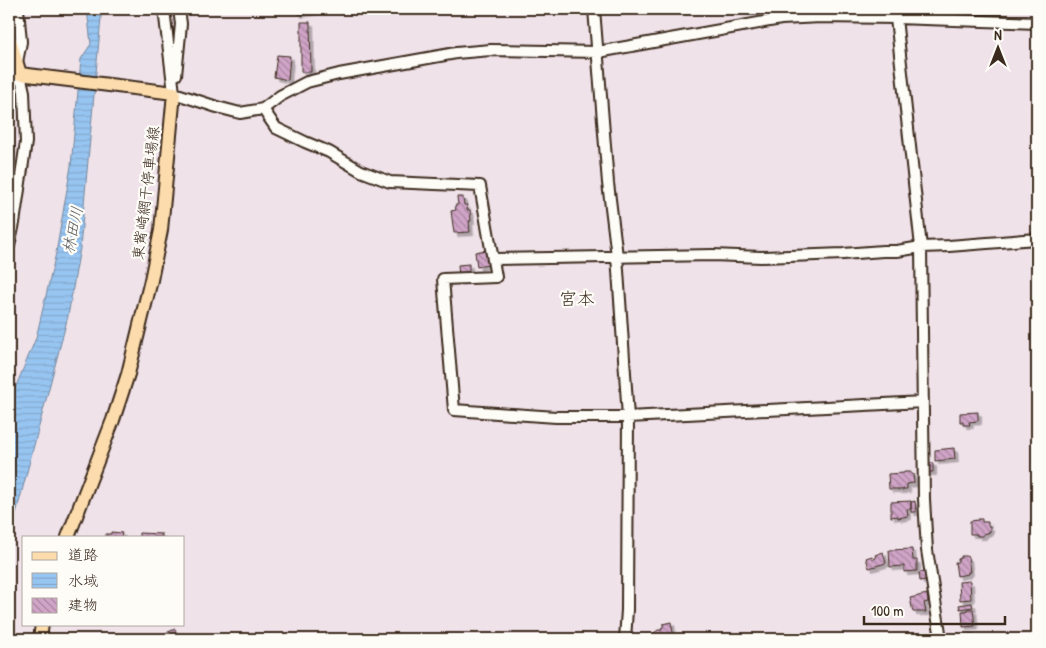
<svg xmlns="http://www.w3.org/2000/svg" width="1046" height="648" viewBox="0 0 1046 648" font-family="'Patrick Hand','Klee One',sans-serif">
	<style>
		.water { fill: url(#water-rules); stroke: #72879d }
		.building { fill: url(#building-back-hatch); stroke: #3b2a1e; filter: url(#shadow) }
		.lines { fill: none; stroke-linecap: round; stroke-linejoin: round }
		.minor-casing { stroke: #3b2a1e; stroke-width: 14 }
		.major-casing { stroke: #3b2a1e; stroke-width: 16 }
		.minor { stroke: #fdfcf7; stroke-width: 10 }
		.major { stroke: #fcdcac; stroke-width: 12 }
		.labels { text-anchor: middle; stroke-width: 4.5; stroke-linejoin: round; paint-order: stroke }
		.street-label { font-size: 15px; fill: #3b2a1e; stroke: #fdfcf7 }
		.water-label { font-size: 16px; font-style: italic; fill: #57585d; stroke: #fdfcf7 }
		.quarter-label { font-size: 18px; fill: #3b2a1e; stroke: #fdfcf7 }
	</style>
	<defs>
		<pattern id="water-rules" width="6" height="5" patternUnits="userSpaceOnUse" patternTransform="scale(1.25)"><rect width="6" height="5" fill="#97c5f1"/><path d="M0 2.5h6" fill="none" stroke="#83a9ce"/></pattern>
		<pattern id="building-back-hatch" width="6" height="6" patternUnits="userSpaceOnUse" patternTransform="scale(1.25)"><rect width="6" height="6" fill="#d0a4c7"/><path d="M-1 5l2 2M0 0l6 6M5-1l2 2" fill="none" stroke="#aa86a1"/></pattern>
		<filter id="shadow"><feDropShadow dx="3.5" dy="3.5" stdDeviation="0" flood-color="#0004"/></filter>
	</defs>
	<rect width="100%" height="100%" fill="#f0e2e9"/>
	<filter id="ink" filterUnits="userSpaceOnUse"><feTurbulence type="fractalNoise" baseFrequency=".02" numOctaves="2"/><feDisplacementMap in="SourceGraphic" scale="10" xChannelSelector="R" yChannelSelector="G"/><feConvolveMatrix kernelMatrix="1 2 1 2 8 2 1 2 1" color-interpolation-filters="sRGB"/></filter>
	<g filter="url(#ink)">
		<path class="water" d="M 87,9 L 101,9 L 101,18 L 80,248 L 68,316 L 12,529 L 9,537 L 9,403 L 36,338 L 56,253 L 71,166 L 81,59 L 91,44 Z"/>
		<path class="building" d="M 297,9 L 321,9 L 321,10 L 298,14 Z
			M 301,22 L 310,22 L 311,72 L 301,72 Z
			M 277,55 L 290,56 L 288,80 L 274,77 Z
			M 457,197 L 463,197 L 464,205 L 467,205 L 467,210 L 470,210 L 471,221 L 469,221 L 470,232 L 454,233 L 451,211 L 456,210 L 455,205 L 458,205 Z
			M 486,250 L 488,265 L 477,267 L 475,252 Z
			M 469,264 L 469,276 L 459,277 L 458,265 Z
			M 978,412 L 978,421 L 969,422 L 970,425 L 963,425 L 963,422 L 960,422 L 960,413 Z
			M 954,448 L 955,459 L 935,461 L 935,450 Z
			M 925,463 L 933,463 L 933,472 L 925,472 Z
			M 904,472 L 911,472 L 911,474 L 913,474 L 914,483 L 907,484 L 907,489 L 903,489 L 903,490 L 898,490 L 898,489 L 889,489 L 888,474 L 904,473 Z
			M 911,501 L 911,509 L 907,509 L 908,516 L 898,518 L 898,516 L 891,517 L 891,502 Z
			M 915,501 L 916,512 L 911,512 L 911,502 Z
			M 978,519 L 982,519 L 982,522 L 988,522 L 988,526 L 990,526 L 990,532 L 988,532 L 988,533 L 983,534 L 983,536 L 977,536 L 977,534 L 970,534 L 970,521 L 978,520 Z
			M 111,532 L 122,533 L 121,537 L 106,537 L 106,534 L 111,534 Z
			M 139,533 L 162,534 L 162,537 L 139,537 Z
			M 912,549 L 913,560 L 917,560 L 917,571 L 904,572 L 904,566 L 890,567 L 889,550 Z
			M 883,552 L 886,563 L 869,568 L 866,558 L 872,556 L 873,559 L 876,558 L 875,555 Z
			M 961,556 L 967,556 L 967,557 L 968,557 L 970,572 L 968,572 L 968,574 L 957,576 L 955,562 L 958,562 L 958,559 L 961,558 Z
			M 925,572 L 926,580 L 920,581 L 919,573 Z
			M 970,581 L 971,599 L 960,600 L 959,582 Z
			M 927,594 L 928,602 L 924,603 L 926,612 L 913,612 L 910,598 Z
			M 972,603 L 973,607 L 960,609 L 959,605 Z
			M 967,609 L 973,609 L 975,626 L 963,627 L 962,611 L 967,611 Z
			M 671,622 L 674,638 L 673,639 L 647,639 L 647,638 L 654,637 L 653,634 L 658,630 L 662,630 L 661,628 L 663,627 L 663,624 Z
			M 175,629 L 179,639 L 158,639 L 157,637 Z
			M 974,634 L 974,639 L 965,639 L 964,635 Z"/>
		<g class="lines">
			<g class="minor-casing">
				<path id="minor" d="M 164,9 L 174,93
					M 594,9 L 608,183 L 617,256 L 628,417 L 627,610 L 625,639
					M 895,9 L 921,247 L 924,499 L 927,550 L 941,639
					M 17,62 L 21,42 L 18,9
					M 176,75 L 181,24 L 179,9
					M 9,83 L 20,74 L 24,92 L 26,142 L 14,223 L 9,246
					M 174,93 L 217,107 L 240,113 L 263,109 L 280,96 L 307,82 L 339,74 L 456,53 L 491,50 L 598,52 L 781,19 L 821,17 L 896,18 L 1037,23
					M 263,109 L 276,128 L 305,142 L 329,152 L 361,171 L 390,182 L 480,186 L 496,277 L 443,279 L 454,410 L 556,417 L 628,417 L 923,402
					M 493,259 L 713,255 L 761,257 L 843,254 L 883,251 L 897,251 L 921,247 L 949,246 L 1037,239"/>
			</g>
			<g class="major-casing">
				<path id="major" d="M 9,37 L 20,74 L 174,93 L 161,230 L 151,280 L 128,374 L 113,420 L 68,537
					M 40,639 L 42,624"/>
			</g>
			<use href="#minor" class="minor"/>
			<use href="#major" class="major"/>
		</g>
	</g>
	<g class="labels">
		<g class="street-label">
			<text transform="translate(146 193) rotate(-83)" y="5">東觜崎網干停車場線</text>
		</g>
		<g class="water-label">
			<text transform="translate(72 230) rotate(-78)" y="6">林田川</text>
		</g>
		<g class="quarter-label">
			<text x="577" y="305">宮本</text>
		</g>
	</g>
	<rect width="1046" height="648" fill="none" stroke="#fdfcf7" stroke-width="30"/>
	<rect x="15" y="15" width="1016" height="618" fill="none" stroke="#3b2a1e" stroke-width="2" filter="url(#ink)"/>
	<rect x="22" y="536" width="162" height="90" fill="#fdfcf7" stroke="#afa8a0"/>
	<rect x="32" y="552" width="25" height="8" fill="#fcdcac" stroke="#afa8a0"/>
	<text x="68" y="560" font-size="15" fill="#3b2a1e">道路</text>
	<rect x="32" y="573" width="25" height="15" fill="url(#water-rules)" stroke="#afa8a0"/>
	<text x="68" y="586" font-size="15" fill="#3b2a1e">水域</text>
	<rect x="32" y="598" width="25" height="15" fill="url(#building-back-hatch)" stroke="#afa8a0"/>
	<text x="68" y="610" font-size="15" fill="#3b2a1e">建物</text>
	<g transform="translate(998 48)" stroke="#fdfcf7" stroke-width="4" paint-order="stroke">
	<path d="M0-4L9 19L0 12L-9 19Z" fill="#3b2a1e"/>
	<text y="-8" font-size="14" font-weight="bold" text-anchor="middle" fill="#3b2a1e">N</text>
	</g>
	<path d="M864 616v8h141v-8" fill="none" stroke="#3b2a1e" stroke-width="2.5"/>
	<text x="871" y="616" font-size="15" fill="#3b2a1e" stroke="#fdfcf7" stroke-width="4" paint-order="stroke">100 m</text>
</svg>
